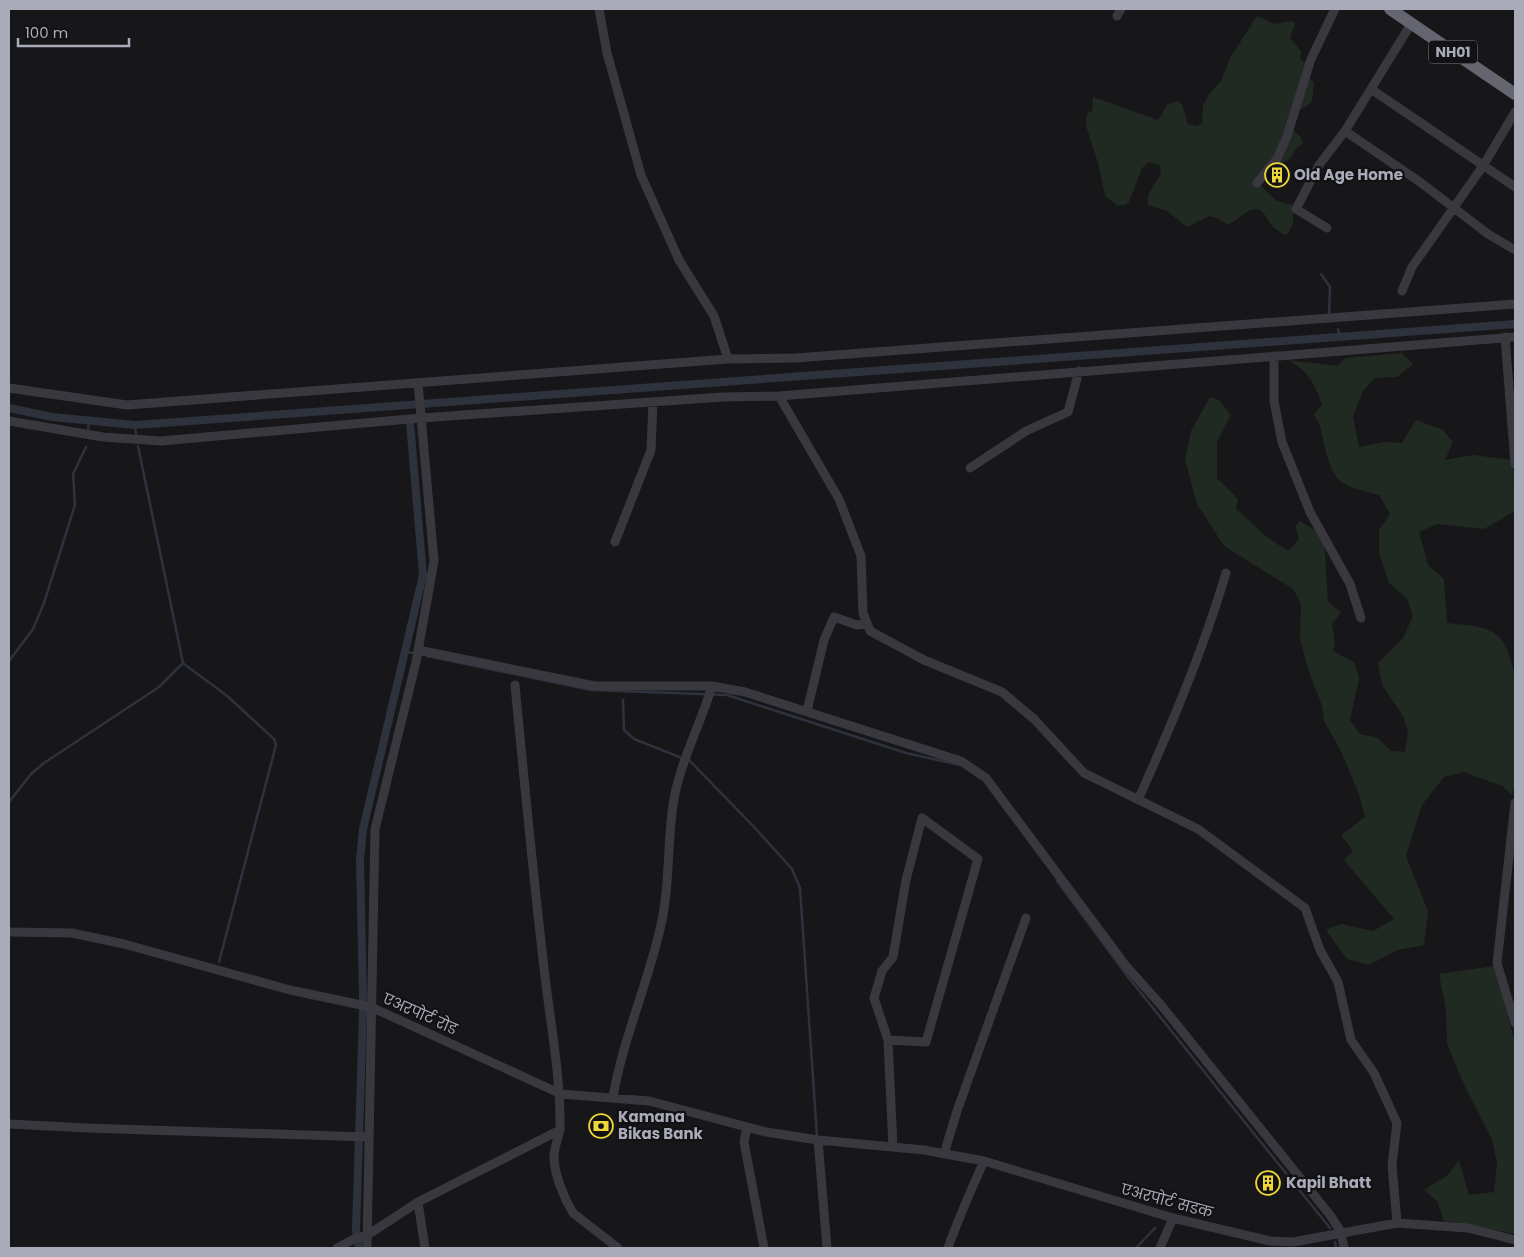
<svg xmlns="http://www.w3.org/2000/svg" width="1524" height="1257" viewBox="0 0 1524 1257" font-family="Poppins,'Noto Sans Devanagari',sans-serif">
	<style>
		.green { fill: #212923 }
		.lines { fill: none; stroke-linecap: round; stroke-linejoin: round }
		.stream { stroke: #2d323d; stroke-width: 2.5 }
		.canal { stroke: #2d323d; stroke-width: 8 }
		.minor { stroke: #38383e; stroke-width: 9 }
		.highway { stroke: #64656f; stroke-width: 12 }
		.labels { text-anchor: middle; stroke-width: 4.5; stroke-linejoin: round; paint-order: stroke }
		.shield { fill: #121214; stroke: #7c7d87; stroke-width: 1 }
		.shield-label { font-size: 14px; font-weight: bold; fill: #a9abb8 }
		.poi-label { font-size: 15px; font-weight: bold; fill: #a9abb8; stroke: #121214; text-anchor: start }
		.street-label { font-size: 15px; fill: #a9abb8; stroke: #121214 }
	</style>
	<rect width="100%" height="100%" fill="#171719"/>
	<path class="green" d="M 1257,16 L 1274,24 L 1293,21 L 1295,23 L 1290,38 L 1301,51 L 1300,59 L 1310,66 L 1307,74 L 1314,83 L 1312,102 L 1297,112 L 1293,130 L 1301,137 L 1303,144 L 1297,147 L 1291,158 L 1269,172 L 1273,171 L 1260,185 L 1277,201 L 1292,205 C 1294,216 1295,226 1286,235 C 1265,225 1273,221 1259,209 L 1250,210 L 1228,225 L 1218,218 L 1209,216 L 1187,227 L 1167,211 L 1147,205 L 1149,193 L 1161,174 L 1159,165 L 1149,162 L 1142,168 L 1129,202 L 1124,205 L 1117,205 L 1105,196 L 1098,163 L 1087,129 L 1086,121 L 1088,111 L 1092,112 L 1093,97 L 1158,120 L 1168,104 L 1177,101 L 1182,104 L 1188,124 L 1197,126 L 1202,123 L 1203,106 L 1209,94 L 1221,81 L 1230,58 Z
		M 1402,353 L 1413,364 L 1397,377 L 1375,378 L 1363,391 L 1353,416 L 1359,447 L 1384,442 L 1402,443 L 1416,420 L 1443,430 L 1453,442 L 1445,460 L 1473,455 L 1513,460 L 1515,511 L 1484,529 L 1437,524 L 1419,532 L 1428,565 L 1444,579 L 1447,623 C 1463,625 1490,625 1501,639 C 1524,669 1515,746 1515,783 L 1512,795 L 1502,786 L 1464,772 L 1444,777 L 1422,805 L 1406,856 L 1428,911 L 1424,945 L 1398,950 L 1369,965 L 1347,959 L 1326,930 L 1341,924 L 1373,931 L 1394,919 L 1344,860 L 1353,851 L 1341,835 L 1365,817 L 1359,794 L 1341,751 L 1324,721 L 1322,706 L 1309,672 L 1300,639 L 1301,604 L 1293,589 L 1224,546 L 1197,504 L 1185,460 L 1191,431 L 1210,397 L 1220,401 L 1231,415 L 1217,442 L 1217,478 L 1238,499 L 1236,509 L 1267,537 L 1288,551 L 1299,539 L 1295,526 L 1300,521 L 1324,536 L 1328,602 L 1341,612 L 1332,624 L 1335,644 L 1333,651 L 1355,663 L 1359,679 L 1350,720 L 1360,734 L 1378,738 L 1391,751 L 1405,752 L 1408,732 L 1403,716 L 1382,685 L 1378,663 L 1403,638 L 1413,616 L 1407,599 L 1389,583 L 1379,553 L 1379,530 L 1390,514 L 1379,495 C 1340,485 1334,485 1324,444 C 1322,433 1321,425 1314,415 L 1322,404 C 1314,383 1308,370 1287,360 L 1338,366 L 1345,358 Z
		M 1494,966 L 1515,1042 L 1515,1234 L 1444,1221 L 1437,1201 L 1424,1190 L 1448,1175 L 1459,1160 L 1469,1195 L 1494,1192 L 1497,1163 L 1492,1139 L 1465,1087 L 1447,1043 L 1446,1010 L 1439,974 Z"/>
	<g class="lines">
		<path class="stream" d="M 1321,274 L 1330,287 L 1329,314
			M 1338,329 L 1340,337
			M 135,425 L 136,436
			M 88,430 L 89,421
			M 406,652 L 414,653
			M 427,656 L 591,690 L 727,695 L 906,753 L 960,765
			M 9,661 L 33,629 L 44,603 L 75,505 L 73,474 L 86,447
			M 184,664 L 226,695 L 274,739 L 276,745 L 219,962
			M 623,700 L 624,730 L 634,739 L 682,758
			M 688,759 L 756,829 L 792,869 L 800,888 L 817,1136
			M 9,802 L 31,774 L 44,763 L 159,687 L 183,663 L 138,446
			M 1057,881 L 1128,977 L 1330,1228
			M 1335,1242 L 1336,1248
			M 1136,1248 L 1155,1228"/>
		<path class="canal" d="M 9,408 L 52,417 L 135,425 L 1515,324
			M 363,998 L 360,860 L 363,829 L 423,575 L 410,423
			M 359,1248 L 356,1230 L 363,1011"/>
		<path class="minor" d="M 599,9 L 607,53 L 641,175 L 679,260 L 714,316 L 728,359
			M 1117,16 L 1121,9
			M 1371,89 L 1515,187
			M 1345,131 L 1420,182 L 1488,234 L 1515,250
			M 1257,183 L 1277,159 L 1287,136 L 1311,59 L 1335,9
			M 1327,228 L 1296,209 L 1319,165 L 1345,131 L 1411,24
			M 1402,291 L 1412,267 L 1483,166 L 1515,112
			M 1505,337 L 1515,464
			M 1274,356 L 1274,401 L 1282,442 L 1310,512 L 1350,584 L 1361,618
			M 9,388 L 127,405 L 728,359 L 796,358 L 1515,304
			M 779,396 L 839,499 L 861,556 L 863,613 L 870,631 L 924,660 L 1002,692 L 1034,719 L 1084,773 L 1198,829 L 1305,908 L 1320,950 L 1338,982 L 1351,1040 L 1374,1073 L 1397,1123 L 1392,1165 L 1397,1223
			M 9,421 L 103,437 L 161,441 L 421,418 L 723,397 L 779,396 L 1515,337
			M 970,468 L 1026,431 L 1068,412 L 1079,371
			M 615,542 L 651,450 L 653,402
			M 418,650 L 595,686 L 712,686 L 745,692 L 961,761 L 986,778 L 1126,966 L 1161,1005 L 1330,1215 L 1341,1232 L 1344,1248
			M 807,711 L 824,640 L 834,617 L 857,625 L 867,623
			M 1138,800 C 1171,726 1203,651 1226,573
			M 1515,803 L 1497,963 L 1515,1023
			M 9,932 L 72,933 L 124,944 L 290,990 L 371,1007 L 561,1094 L 649,1101 L 766,1132 L 818,1140 L 924,1150 L 984,1161 L 1173,1218 L 1270,1241 L 1293,1242 L 1397,1223 L 1468,1228 L 1515,1240
			M 888,1040 L 926,1042 L 978,859 L 922,818 L 906,880 L 893,957 L 882,971 L 874,998 L 888,1040 L 893,1147
			M 613,1097 C 623,1039 647,986 660,929 C 670,889 667,846 673,805 C 679,764 700,726 712,686
			M 9,1124 L 87,1128 L 368,1137
			M 747,1127 L 744,1142 L 764,1248
			M 560,1130 C 558,1138 554,1148 554,1157 C 554,1174 564,1198 573,1213 L 618,1248
			M 818,1140 L 827,1248
			M 944,1154 L 957,1111 L 1026,918
			M 418,1202 L 425,1248
			M 337,1248 L 356,1238 L 366,1236 L 418,1202 L 560,1130 C 561,1076 550,1022 544,968 C 533,874 524,779 515,685
			M 367,1248 L 375,829 L 416,662 L 434,561 L 418,383
			M 948,1248 C 958,1219 971,1190 984,1161
			M 1160,1248 L 1173,1218"/>
		<path class="highway" d="M 1390,9 L 1515,94"/>
	</g>
	<defs>
		<g id="building-ring" transform="scale(1.25)"><circle r="9.5" fill="#121214" stroke="#efd738" stroke-width="1.5"/><path d="M-4-6H4V6H1V3H-1V6H-4ZM-2.5-4.3h1.7v1.8h-1.7ZM.8-4.3h1.7v1.8H.8ZM-2.5-1h1.7V.8h-1.7ZM.8-1h1.7V.8H.8Z" fill="#efd738"/></g>
		<g id="bank-ring" transform="scale(1.25)"><circle r="9.5" fill="#121214" stroke="#efd738" stroke-width="1.5"/><path d="M-6-4H6V4H-6ZM0-2.3a2.3 2.3 0 1 0 0 4.6a2.3 2.3 0 1 0 0-4.6Z" fill="#efd738"/></g>
	</defs>
	<g fill-rule="evenodd">
		<use href="#building-ring" x="1277" y="175"/>
		<use href="#bank-ring" x="601" y="1126"/>
		<use href="#building-ring" x="1268" y="1183"/>
	</g>
	<g class="labels">
		<rect class="shield" x="1429" y="40.5" width="48" height="23" rx="4"/>
		<g class="shield-label">
			<text x="1453" y="57">NH01</text>
		</g>
		<g class="poi-label">
			<text x="1294" y="180">Old Age Home</text>
			<text x="618" y="1122">Kamana<tspan x="618" dy="17">Bikas Bank</tspan></text>
			<text x="1286" y="1188">Kapil Bhatt</text>
		</g>
		<g class="street-label">
			<text transform="translate(420 1014) rotate(24)" y="5">एअरपोर्ट रोड</text>
			<text transform="translate(1167 1201) rotate(15)" y="5">एअरपोर्ट सडक</text>
		</g>
	</g>
	<rect width="1524" height="1257" fill="none" stroke="#a9abb8" stroke-width="20"/>
	<path d="M18 38v8h111v-8" fill="none" stroke="#a9abb8" stroke-width="2.5"/>
	<text x="25" y="38" font-size="15" fill="#a9abb8" stroke="#121214" stroke-width="4" paint-order="stroke">100 m</text>
</svg>
